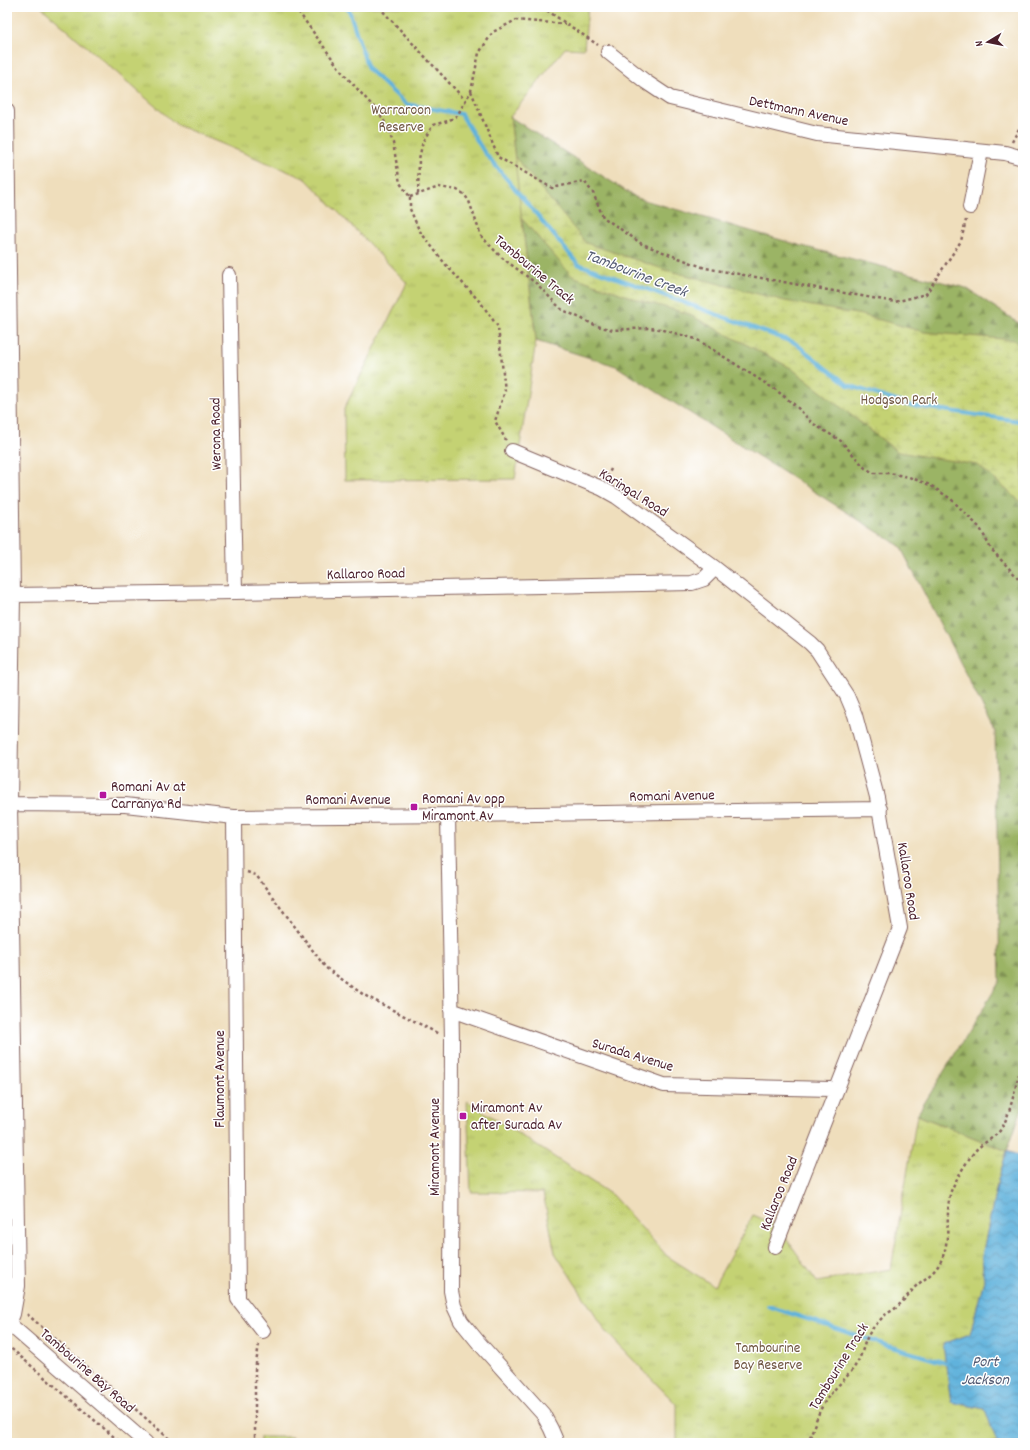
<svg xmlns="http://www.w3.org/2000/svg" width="1030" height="1450" viewBox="0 0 1030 1450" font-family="Dekko,sans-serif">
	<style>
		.forest { fill: url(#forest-firs); stroke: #726a48 }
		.wetland { fill: url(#wetland-marsh); stroke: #87784f }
		.park { fill: url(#park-tufts); stroke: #87784f }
		.water { fill: url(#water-waves); stroke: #566884 }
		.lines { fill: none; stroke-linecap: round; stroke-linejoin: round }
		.stream { stroke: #61b2dc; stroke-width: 4 }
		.minor-casing { stroke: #84625e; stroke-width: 16 }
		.path { stroke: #84625e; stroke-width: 2.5; stroke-dasharray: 3 3; stroke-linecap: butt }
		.minor { stroke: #fff; stroke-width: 14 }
		.poi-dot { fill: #b5179e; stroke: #fff; stroke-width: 1.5 }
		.labels { text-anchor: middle; stroke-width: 3; stroke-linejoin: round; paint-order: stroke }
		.park-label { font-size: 15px; fill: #6f5541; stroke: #fff }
		.street-label { font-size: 15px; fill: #4a1f2b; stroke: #fff }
		.poi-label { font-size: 15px; fill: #4a1f2b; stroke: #fff; text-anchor: start }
		.water-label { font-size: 16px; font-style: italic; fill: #535a72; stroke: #fff }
	</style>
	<defs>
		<pattern id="forest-firs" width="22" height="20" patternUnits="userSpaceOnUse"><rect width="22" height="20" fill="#9bb465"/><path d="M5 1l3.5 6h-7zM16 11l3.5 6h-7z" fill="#809253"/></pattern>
		<pattern id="wetland-marsh" width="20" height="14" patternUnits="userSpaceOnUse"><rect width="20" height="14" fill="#c4d273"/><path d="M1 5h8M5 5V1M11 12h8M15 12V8" fill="none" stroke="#aab464"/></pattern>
		<pattern id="park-tufts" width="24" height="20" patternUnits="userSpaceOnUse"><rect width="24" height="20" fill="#c4d273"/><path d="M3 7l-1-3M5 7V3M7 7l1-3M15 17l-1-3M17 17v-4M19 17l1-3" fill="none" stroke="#aab464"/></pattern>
		<pattern id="water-waves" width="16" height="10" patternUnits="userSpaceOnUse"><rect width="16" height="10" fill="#61b2dc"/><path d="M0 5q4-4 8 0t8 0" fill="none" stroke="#5290b3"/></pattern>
	</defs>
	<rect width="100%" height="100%" fill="#fff"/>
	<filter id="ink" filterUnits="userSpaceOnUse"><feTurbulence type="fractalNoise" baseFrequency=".025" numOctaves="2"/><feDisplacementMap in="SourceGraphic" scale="8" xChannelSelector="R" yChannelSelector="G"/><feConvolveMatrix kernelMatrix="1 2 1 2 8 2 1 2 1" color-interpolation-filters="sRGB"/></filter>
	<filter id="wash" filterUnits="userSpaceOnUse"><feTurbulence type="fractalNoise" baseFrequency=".012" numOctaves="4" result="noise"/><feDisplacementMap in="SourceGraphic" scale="16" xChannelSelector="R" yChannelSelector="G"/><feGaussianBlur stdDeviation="0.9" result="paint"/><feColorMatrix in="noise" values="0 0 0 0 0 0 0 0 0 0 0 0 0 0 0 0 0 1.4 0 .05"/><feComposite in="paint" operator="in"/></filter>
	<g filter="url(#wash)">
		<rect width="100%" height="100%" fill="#efdebc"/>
		<path class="forest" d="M 510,117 L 637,198 L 802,246 L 966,288 L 1023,326 L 1023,1106 L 1007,1151 L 917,1115 L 1000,981 L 995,731 L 900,546 L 616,366 L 536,341 Z"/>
		<path class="wetland" d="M 501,140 L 586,243 L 666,270 L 785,301 L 862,315 L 924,332 L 1014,340 L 1023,350 L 1023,504 L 978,465 L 898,452 L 791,368 L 686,313 L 642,301 L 572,276 L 472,162 Z"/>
		<path class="park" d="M 41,7 L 588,7 L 584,49 L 565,48 L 510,117 L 536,341 L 515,479 L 345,480 L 344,409 L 407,283 L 306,179 L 177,125 Z
			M 467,1101 L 545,1151 L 612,1195 L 667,1256 L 714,1286 L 753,1215 L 777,1225 L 817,1282 L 891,1269 L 917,1115 L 1007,1151 L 998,1180 L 982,1256 L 984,1280 L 970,1334 L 943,1344 L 951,1402 L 985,1409 L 998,1443 L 677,1443 L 677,1405 L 608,1334 L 555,1253 L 543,1193 L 471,1192 Z
			M 260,1437 L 292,1437 L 292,1443 L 260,1443 Z"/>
		<path class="water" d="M 1007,1151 L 1023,1157 L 1023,1443 L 997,1443 L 985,1409 L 951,1402 L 943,1344 L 970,1334 L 984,1280 L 982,1256 L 998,1180 Z"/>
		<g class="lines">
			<path class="stream" d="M 346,7 L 349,10 L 368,69 L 406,104 L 461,114 L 484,152 L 578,264 L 795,343 L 848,385 L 908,405 L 1019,421 L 1023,425
				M 768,1306 L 888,1346 L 946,1363"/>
		</g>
	</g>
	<g filter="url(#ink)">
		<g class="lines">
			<g class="minor-casing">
				<path id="minor" d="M 608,52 L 646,82 L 670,98 L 817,134 L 1005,153 L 1023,158
					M 7,111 L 13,595 L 10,804 L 18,1286 L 13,1314 L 9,1324
					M 970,207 L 981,151
					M 229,275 L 235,592
					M 512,451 L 601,488 L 617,497 L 715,568 L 810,643 L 817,650 L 847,696 L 855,715 L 877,797 L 900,928 L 775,1247
					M 13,595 L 235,592 L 692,583 L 704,579 L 715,568
					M 10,804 L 125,805 L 234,817 L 464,815 L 880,809
					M 448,815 L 452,1041 L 451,1291 L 454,1306 L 461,1321 L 479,1343 L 543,1414 L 551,1429 L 557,1443
					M 234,817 L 238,1299 L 263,1331
					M 451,1010 L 664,1085 L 831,1089 L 836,1091
					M 7,1322 L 146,1443"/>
			</g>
			<path class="path" d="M 295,7 L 342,72 L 380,114 L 388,128 L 393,143 L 400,183 L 410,197
				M 379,7 L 466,101
				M 542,7 L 598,45
				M 471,91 L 498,157 L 552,188 L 584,181 L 593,193 L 603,217 L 642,244 L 705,268 L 895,302 L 926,294 L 961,241 L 966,220
				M 1012,142 L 1023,121
				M 418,194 L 419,159 L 423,141 L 433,125 L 448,121 L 457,116 L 471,91 L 479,53 L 493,32 L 516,20 L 565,24
				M 410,197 L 439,187 L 457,190 L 464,194 L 469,201 L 481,236 L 501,257 L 537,284 L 561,309 L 597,326 L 613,330 L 648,328 L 660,329 L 696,339 L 776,390 L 796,406 L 812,423 L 841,441 L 865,468 L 874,473 L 889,473 L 909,477 L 930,485 L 951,499 L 980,528 L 991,549 L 1018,578 L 1023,587
				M 410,197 L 410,209 L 419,230 L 446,265 L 481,303 L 498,327 L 505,391 L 495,421 L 506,440
				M 607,477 L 612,467
				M 247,872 L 256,875 L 326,968 L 364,995 L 439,1034
				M 27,1314 L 174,1443
				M 7,1345 L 121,1443
				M 255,1443 L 255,1370 L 259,1344
				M 808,1443 C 813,1429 819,1408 829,1396 C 839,1383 852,1374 859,1359 C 863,1351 864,1343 868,1336 C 871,1329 880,1320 885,1315 C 889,1312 894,1310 898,1306 C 904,1300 910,1293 916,1286 C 924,1279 933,1274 938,1266 C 953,1243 944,1215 951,1191 C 955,1181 970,1155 978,1148 C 986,1141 998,1136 1003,1126 C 1013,1106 1015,1083 1023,1062"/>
			<use href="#minor" class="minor"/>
		</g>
	</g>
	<g class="poi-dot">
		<rect x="99" y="791" width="8" height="8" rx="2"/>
		<rect x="410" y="803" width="8" height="8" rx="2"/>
		<rect x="459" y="1112" width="8" height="8" rx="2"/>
	</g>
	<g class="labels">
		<g class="park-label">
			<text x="401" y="114">Warraroon<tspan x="401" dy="17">Reserve</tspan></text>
			<text x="899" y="404">Hodgson Park</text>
			<text x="768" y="1352">Tambourine<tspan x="768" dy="17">Bay Reserve</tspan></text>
		</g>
		<g class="street-label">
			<text transform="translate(799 110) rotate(12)" y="5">Dettmann Avenue</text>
			<text transform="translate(535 269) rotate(40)" y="5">Tambourine Track</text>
			<text transform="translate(215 434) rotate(-91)" y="5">Werona Road</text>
			<text transform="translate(634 492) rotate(32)" y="5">Karingal Road</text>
			<text transform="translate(366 573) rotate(-1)" y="5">Kallaroo Road</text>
			<text transform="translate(672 795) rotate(-1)" y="5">Romani Avenue</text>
			<text x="348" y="804">Romani Avenue</text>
			<text transform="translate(909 881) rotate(81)" y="5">Kallaroo Road</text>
			<text transform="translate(633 1054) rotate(17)" y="5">Surada Avenue</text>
			<text transform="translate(219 1079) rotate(-90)" y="5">Flaumont Avenue</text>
			<text transform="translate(434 1147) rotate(-90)" y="5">Miramont Avenue</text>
			<text transform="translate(778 1193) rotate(-68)" y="5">Kallaroo Road</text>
			<text transform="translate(838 1366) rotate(-58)" y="5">Tambourine Track</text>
			<text transform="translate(88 1370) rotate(41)" y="5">Tambourine Bay Road</text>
		</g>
		<g class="poi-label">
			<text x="111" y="791">Romani Av at<tspan x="111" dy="17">Carranya Rd</tspan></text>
			<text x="422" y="803">Romani Av opp<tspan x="422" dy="17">Miramont Av</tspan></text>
			<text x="471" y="1112">Miramont Av<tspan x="471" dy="17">after Surada Av</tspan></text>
		</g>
		<g class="water-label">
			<text transform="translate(637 272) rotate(21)" y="6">Tambourine Creek</text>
			<text x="985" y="1366">Port<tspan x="985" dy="18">Jackson</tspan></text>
		</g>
	</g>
	<rect width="1030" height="1450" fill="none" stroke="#fff" stroke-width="24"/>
	<g transform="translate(988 42) rotate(260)" stroke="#ffffff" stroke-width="3" paint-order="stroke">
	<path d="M0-3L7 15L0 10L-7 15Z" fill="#4a1f2b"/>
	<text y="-6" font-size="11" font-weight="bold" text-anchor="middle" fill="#4a1f2b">N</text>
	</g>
</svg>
